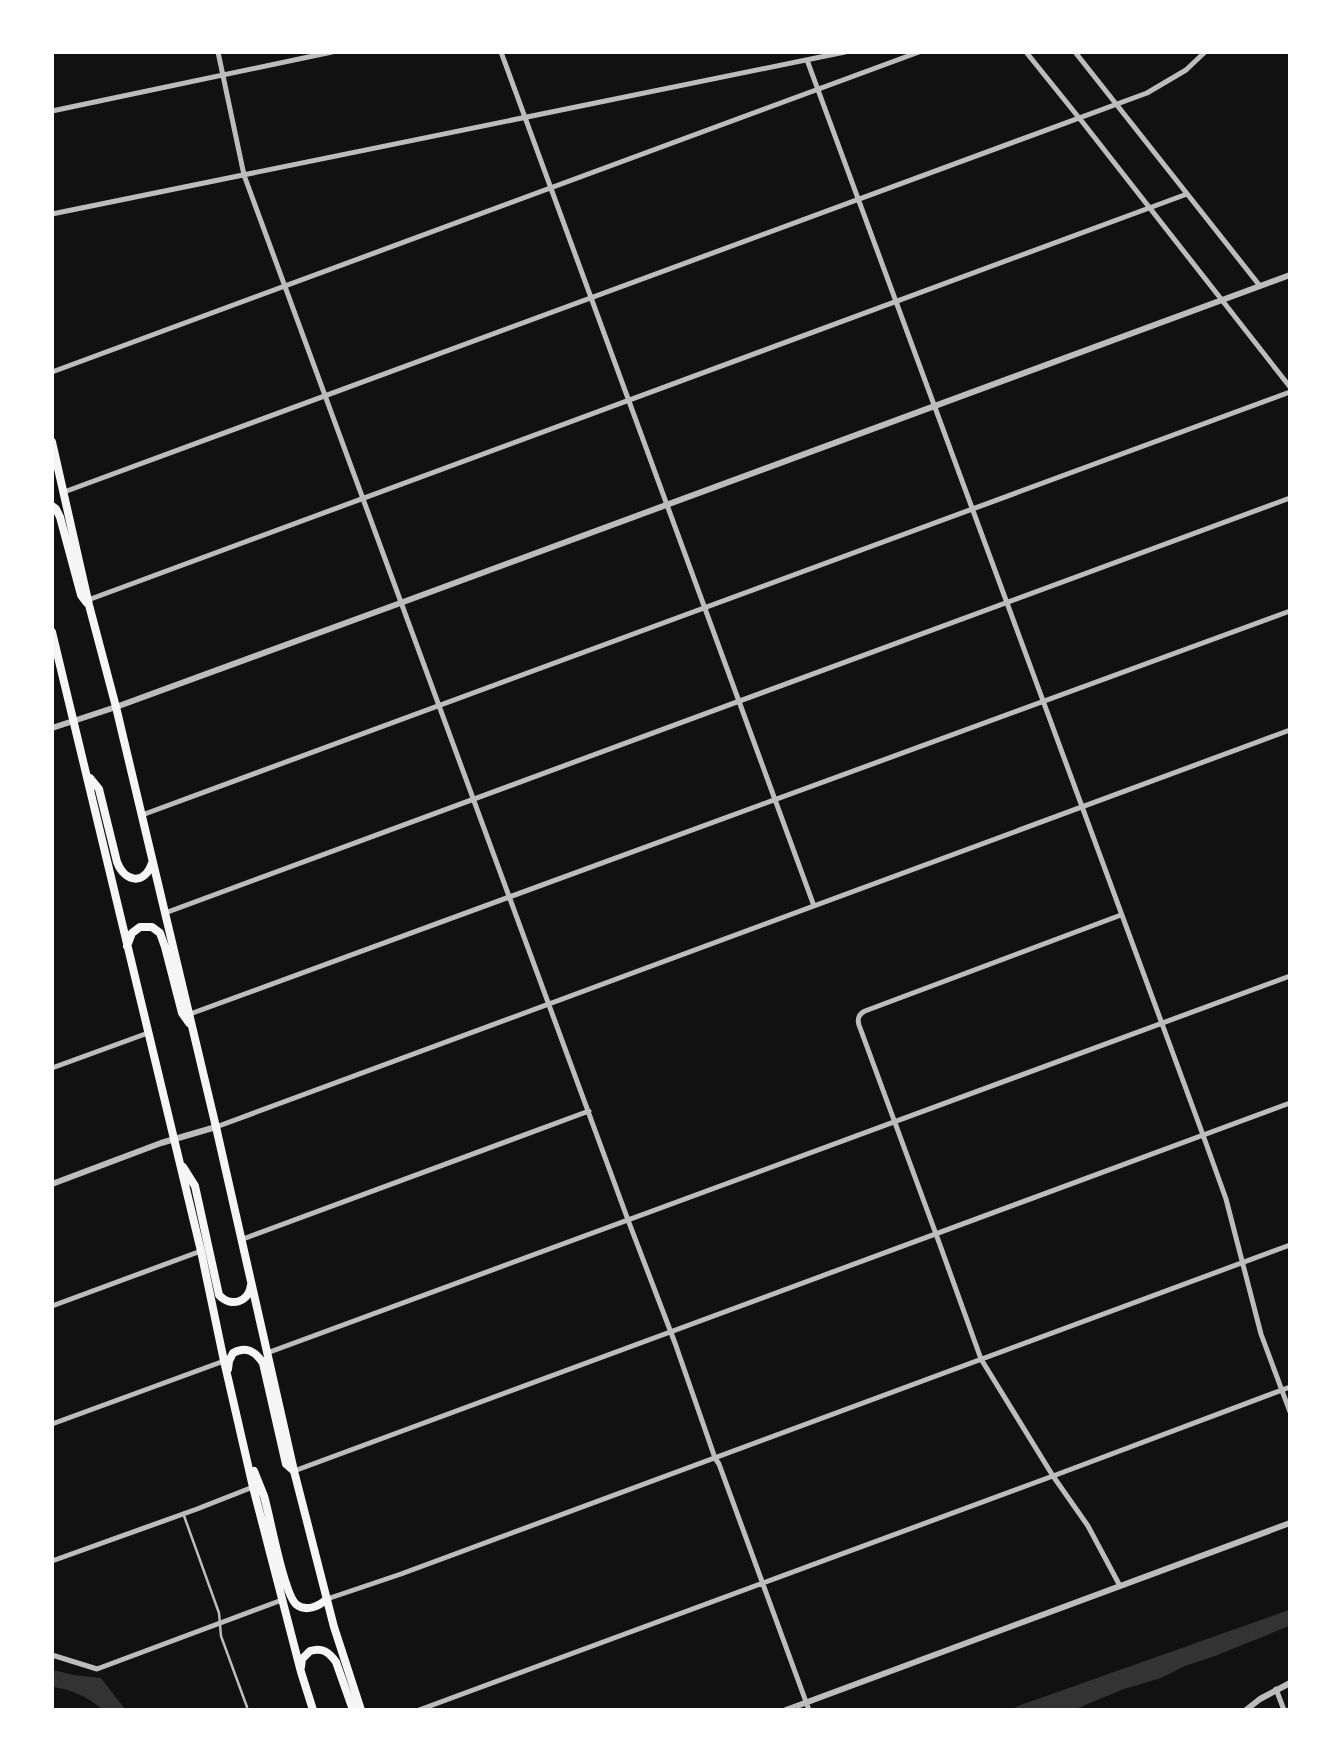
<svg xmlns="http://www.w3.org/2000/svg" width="1342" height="1762" viewBox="0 0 1342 1762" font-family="'DM Sans',sans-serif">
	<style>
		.water { fill: #333 }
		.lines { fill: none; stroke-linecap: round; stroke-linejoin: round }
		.service { stroke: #bcbcbc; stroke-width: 2.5 }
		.minor { stroke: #bcbcbc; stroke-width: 5 }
		.tertiary { stroke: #bcbcbc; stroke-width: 6 }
		.primary { stroke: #f5f5f5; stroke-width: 8 }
	</style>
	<rect width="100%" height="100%" fill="#111"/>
	<path class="water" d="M 1289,1610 L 1289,1626 L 1215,1656 L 1185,1666 L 1161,1678 L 1124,1689 L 1078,1708 L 1074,1710 L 1010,1709 Z
		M 53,1670 L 74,1675 L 101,1678 L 125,1709 L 102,1709 C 88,1697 70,1689 53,1687 Z"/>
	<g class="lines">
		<path class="service" d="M 183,1513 L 219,1613 L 221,1636 L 247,1707"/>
		<path class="minor" d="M 218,52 L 244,175 L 628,1220 L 675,1343 L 715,1458 L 719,1464 L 809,1710
			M 501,52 L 814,906
			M 1026,52 L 1084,124 L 1290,387
			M 1075,52 L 1260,286
			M 807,60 L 1203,1135 L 1226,1199 L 1261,1334 L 1290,1412
			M 52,111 L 332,52
			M 52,214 L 845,52
			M 52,372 L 919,52
			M 64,492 L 1147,93 L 1186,70 L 1205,52
			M 88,600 L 1187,194
			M 142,815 L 1290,392
			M 165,913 L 1290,498
			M 190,1014 L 1290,611
			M 52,1068 L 148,1033
			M 216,1127 L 1290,730
			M 243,1239 L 589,1111
			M 52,1306 L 201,1251
			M 267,1353 L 1290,976
			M 52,1424 L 224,1361
			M 294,1471 L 1290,1103
			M 52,1561 L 197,1509 L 253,1487
			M 1120,1586 L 1088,1526 L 1053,1476 L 981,1359 L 940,1245 L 859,1025 C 857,1018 859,1014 865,1011 L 1121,915
			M 327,1599 L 401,1574 L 1290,1245
			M 52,1655 L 97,1669 L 282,1600
			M 1276,1689 L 1284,1710
			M 419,1710 L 1053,1476 L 1290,1387"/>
		<path class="tertiary" d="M 52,728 L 116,707 L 395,605 L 1290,275
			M 52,1184 L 161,1143 L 216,1127
			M 786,1710 L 1290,1523
			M 1246,1710 L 1260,1699 L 1290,1683"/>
		<path class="primary" d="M 52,442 L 89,605 L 116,707 L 216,1127 L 294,1471 L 334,1627 L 361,1710
			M 52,506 L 56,509 L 60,517 L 81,595 L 87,603
			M 52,632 L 201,1251 L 224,1361 L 253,1487 L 301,1672 L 313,1710
			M 90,778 L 99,789 L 117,862 C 125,883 145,885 152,863
			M 127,946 L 132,933 L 140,927 L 152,927 L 160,933 L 165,947 L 182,1013 L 189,1023
			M 183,1167 L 195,1186 L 219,1295 C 231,1308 249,1302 251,1285
			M 228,1369 L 229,1361 L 233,1353 C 246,1346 255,1351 263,1363 L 286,1464 L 294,1471
			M 254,1471 C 257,1479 261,1488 264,1496 C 270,1516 284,1596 297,1605 C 307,1612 319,1606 327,1599
			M 301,1667 L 302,1659 L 310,1651 C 322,1647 329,1652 336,1662 L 353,1710"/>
	</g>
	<rect width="1342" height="1762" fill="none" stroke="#ffffff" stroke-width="108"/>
</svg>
